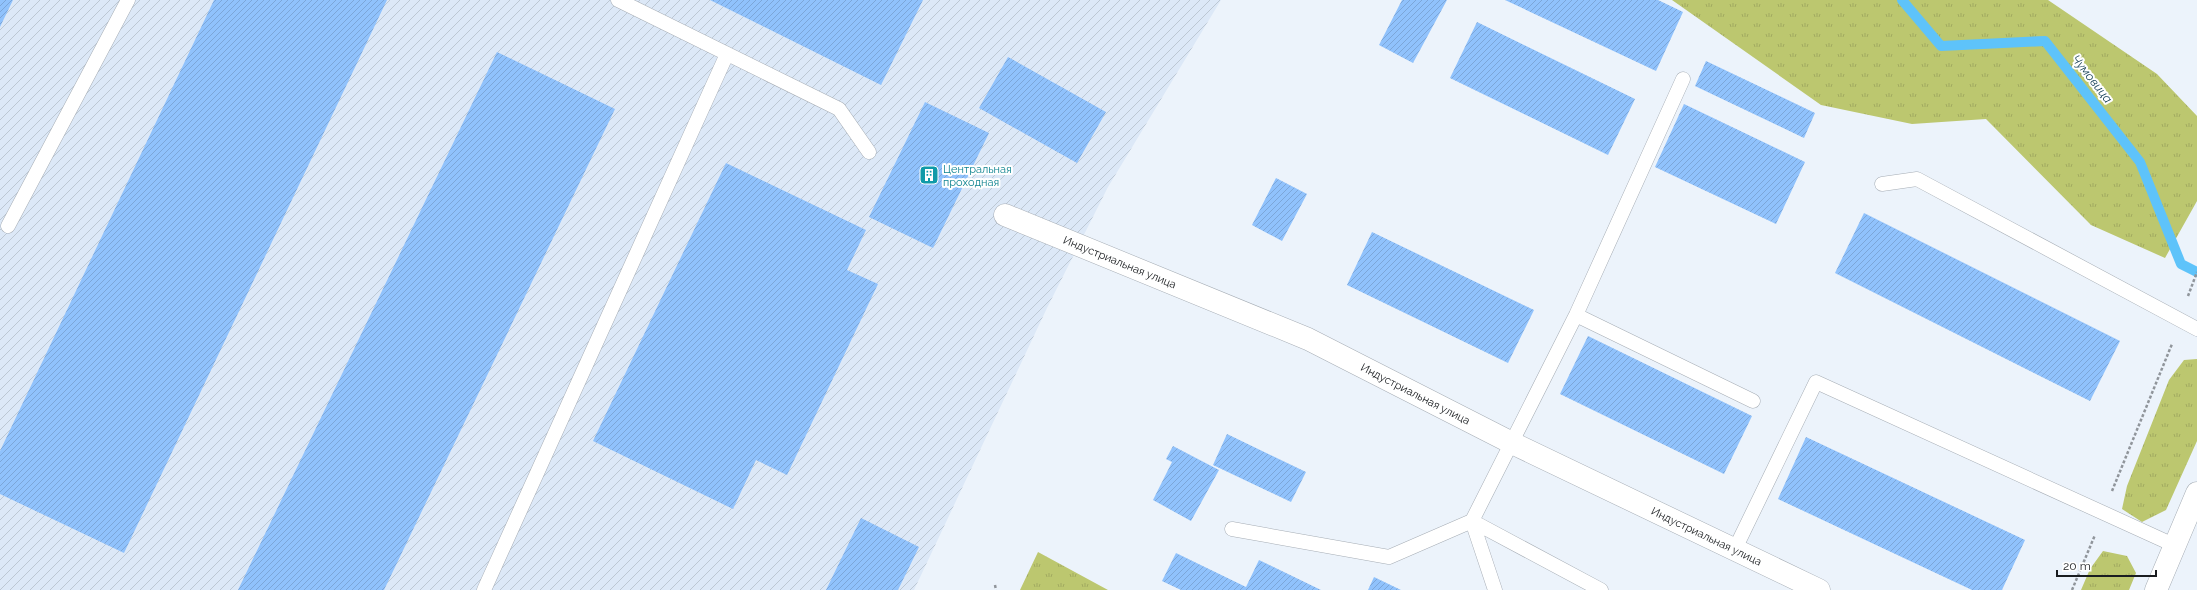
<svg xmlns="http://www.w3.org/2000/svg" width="2197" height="590" viewBox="0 0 2197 590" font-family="Raleway,sans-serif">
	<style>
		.industrial { fill: url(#industrial-furrows) }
		.grass { fill: url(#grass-tufts) }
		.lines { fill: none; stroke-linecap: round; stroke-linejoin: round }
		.stream { stroke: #5ec3fa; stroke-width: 10 }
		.building { fill: url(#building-hatch) }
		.lane-casing { stroke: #a6adb5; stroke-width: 15 }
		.street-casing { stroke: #a6adb5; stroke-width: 23 }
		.primary-casing { stroke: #a6adb5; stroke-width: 23 }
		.path { stroke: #90959b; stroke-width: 2.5; stroke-dasharray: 3 2; stroke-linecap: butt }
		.lane { stroke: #fff; stroke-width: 14 }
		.street { stroke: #fff; stroke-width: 22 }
		.primary { stroke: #fff; stroke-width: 22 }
		.labels { text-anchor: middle; stroke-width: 4; stroke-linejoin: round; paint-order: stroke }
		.culture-label { font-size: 11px; fill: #0d838f; stroke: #fff; text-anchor: start }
		.street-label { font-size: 11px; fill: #1a1d20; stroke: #fff }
		.water-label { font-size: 12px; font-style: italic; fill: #0f3b52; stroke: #fff }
	</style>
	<defs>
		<pattern id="industrial-furrows" width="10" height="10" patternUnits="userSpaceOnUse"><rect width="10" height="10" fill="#dce8f7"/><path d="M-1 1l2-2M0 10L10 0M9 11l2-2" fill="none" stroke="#bcc7d3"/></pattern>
		<pattern id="grass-tufts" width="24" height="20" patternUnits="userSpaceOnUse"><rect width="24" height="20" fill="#bcc76f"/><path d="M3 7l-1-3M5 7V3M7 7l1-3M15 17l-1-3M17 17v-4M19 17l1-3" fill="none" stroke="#a1aa60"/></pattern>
		<pattern id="building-hatch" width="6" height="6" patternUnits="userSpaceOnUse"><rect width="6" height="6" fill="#90c2fc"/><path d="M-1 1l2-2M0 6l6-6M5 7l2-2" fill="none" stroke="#7ca6d8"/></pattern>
	</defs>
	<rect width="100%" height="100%" fill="#ecf3fb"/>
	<path class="industrial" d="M 0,0 L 1221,0 L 1108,187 L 1047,308 L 914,590 L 0,590 Z"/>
	<path class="grass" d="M 1672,0 L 2048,0 L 2157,74 L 2197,116 L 2197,201 L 2165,258 L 2091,225 L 1986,119 L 1912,124 L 1821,105 Z
		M 2197,359 L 2197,441 L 2166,510 L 2142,522 L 2122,509 L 2127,486 L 2169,380 L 2184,360 Z
		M 2103,551 L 2127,556 L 2136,573 L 2129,590 L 2081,590 L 2090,569 Z
		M 1038,552 L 1108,590 L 1020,590 Z"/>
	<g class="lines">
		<path class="stream" d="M 1902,0 L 1941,46 L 2045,41 L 2140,162 L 2181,264 L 2197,272"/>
	</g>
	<path class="building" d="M 0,0 L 13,0 L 0,27 Z
		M 214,0 L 387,0 L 124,553 L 0,494 L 0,451 Z
		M 710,0 L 923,0 L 881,85 Z
		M 1402,0 L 1447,0 L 1413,63 L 1379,45 Z
		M 1505,0 L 1658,0 L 1683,12 L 1656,71 Z
		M 1477,22 L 1635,99 L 1608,155 L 1450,78 Z
		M 497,52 L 615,109 L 384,590 L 238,590 Z
		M 1008,57 L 1106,112 L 1077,163 L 979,108 Z
		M 1706,61 L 1815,113 L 1804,138 L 1695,86 Z
		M 925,102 L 989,133 L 933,248 L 869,217 Z
		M 1684,104 L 1805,162 L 1776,224 L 1655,167 Z
		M 726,163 L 866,230 L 847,270 L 878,284 L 787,475 L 756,460 L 733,509 L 593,441 Z
		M 1276,178 L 1307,194 L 1282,241 L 1252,225 Z
		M 1864,213 L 2120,341 L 2090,401 L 1835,273 Z
		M 1372,232 L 1534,310 L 1508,363 L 1347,285 Z
		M 1588,336 L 1752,416 L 1724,474 L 1560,394 Z
		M 1227,434 L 1306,472 L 1291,502 L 1213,465 Z
		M 1806,437 L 2025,540 L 2002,590 L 1972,590 L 1778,499 Z
		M 1173,446 L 1219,470 L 1191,521 L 1153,500 L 1172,462 L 1166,459 Z
		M 861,518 L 919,547 L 898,590 L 826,590 Z
		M 1176,553 L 1246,587 L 1259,560 L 1321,590 L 1181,590 L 1162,581 Z
		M 1374,577 L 1401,590 L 1368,590 Z"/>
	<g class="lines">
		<g class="lane-casing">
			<path id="lane" d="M 618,0 L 839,109 L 869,152
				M 1882,184 L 1917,179 L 2197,329
				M 8,226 L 128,0
				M 1576,315 L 1753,401
				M 1232,529 L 1389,557 L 1472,521 L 1601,590
				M 1735,549 L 1816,382 L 2176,546
				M 484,590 L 727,54
				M 1495,590 L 1472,521 L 1576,315 L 1683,79"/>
		</g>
		<g class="street-casing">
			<g id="street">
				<path id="s1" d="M 1005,215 L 1308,339 L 1510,442 L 1819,590"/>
			</g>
		</g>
		<g class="primary-casing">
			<path id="primary" d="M 2156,590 L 2197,493"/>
		</g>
		<path class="path" d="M 2188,296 L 2197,272
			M 2112,491 L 2172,344
			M 995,585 L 996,590
			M 2072,590 L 2095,535"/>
		<use href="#lane" class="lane"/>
		<use href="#street" class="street"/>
		<use href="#primary" class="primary"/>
	</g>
	<defs>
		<g id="building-square" transform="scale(1)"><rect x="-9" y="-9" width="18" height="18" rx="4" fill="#0f9aa8" stroke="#fff"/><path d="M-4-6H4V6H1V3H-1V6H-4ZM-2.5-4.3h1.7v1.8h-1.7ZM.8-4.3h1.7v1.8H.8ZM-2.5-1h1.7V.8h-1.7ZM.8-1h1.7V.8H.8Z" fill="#fff"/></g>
	</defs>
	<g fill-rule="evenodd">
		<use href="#building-square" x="929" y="175"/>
	</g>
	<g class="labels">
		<g class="culture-label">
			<text x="943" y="173">Центральная<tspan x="943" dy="13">проходная</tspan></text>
		</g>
		<g class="street-label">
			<text dy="4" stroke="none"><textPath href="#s1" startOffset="124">Индустриальная улица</textPath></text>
			<text dy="4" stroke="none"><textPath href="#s1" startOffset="448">Индустриальная улица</textPath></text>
			<text dy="4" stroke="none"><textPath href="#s1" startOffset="772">Индустриальная улица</textPath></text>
		</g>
		<g class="water-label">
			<text transform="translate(2092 79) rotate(52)" y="4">Чумовица</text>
		</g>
	</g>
	<path d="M2057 570v6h99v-6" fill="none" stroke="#1a1d20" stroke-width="2"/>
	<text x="2063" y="570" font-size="12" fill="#1a1d20" stroke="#ffffff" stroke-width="3" paint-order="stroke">20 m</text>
</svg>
